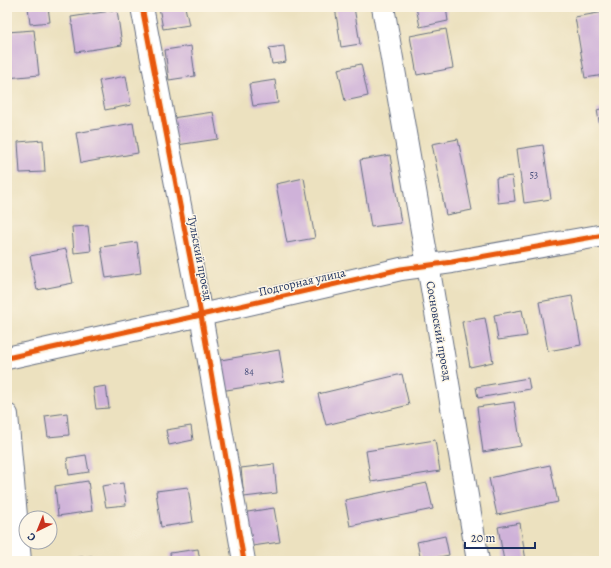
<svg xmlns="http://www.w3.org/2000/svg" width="611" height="568" viewBox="0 0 611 568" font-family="Alegreya,serif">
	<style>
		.building { fill: #cfb2d9 }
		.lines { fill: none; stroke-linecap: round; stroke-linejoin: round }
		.street-casing { stroke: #646d80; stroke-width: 24 }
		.street { stroke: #fff; stroke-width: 22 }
		.cycleway-casing { stroke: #fcf5e5; stroke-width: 8 }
		.cycleway { stroke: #e8590c; stroke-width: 5 }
		.labels { text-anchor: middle; stroke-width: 3; stroke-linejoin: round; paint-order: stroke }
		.number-label { font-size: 10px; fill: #48507d }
		.street-label { font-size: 12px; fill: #1b2f5e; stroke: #fcf5e5 }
	</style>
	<rect width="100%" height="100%" fill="#fcf5e5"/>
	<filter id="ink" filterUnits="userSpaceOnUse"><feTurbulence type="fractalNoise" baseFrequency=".025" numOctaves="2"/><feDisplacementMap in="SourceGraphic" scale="8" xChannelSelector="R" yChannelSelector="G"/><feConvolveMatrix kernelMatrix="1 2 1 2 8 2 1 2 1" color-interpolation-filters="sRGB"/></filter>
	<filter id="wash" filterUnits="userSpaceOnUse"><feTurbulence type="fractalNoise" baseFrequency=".012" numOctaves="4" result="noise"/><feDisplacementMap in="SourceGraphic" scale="16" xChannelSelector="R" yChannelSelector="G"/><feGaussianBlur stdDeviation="0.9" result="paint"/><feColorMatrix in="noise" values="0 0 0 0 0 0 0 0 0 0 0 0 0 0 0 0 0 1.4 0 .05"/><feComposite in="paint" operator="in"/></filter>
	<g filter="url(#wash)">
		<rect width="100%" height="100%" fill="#ece1bf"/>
		<g id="blocks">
			<path class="building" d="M 28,7 L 48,7 L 50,22 L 30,24 Z
				M 159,7 L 185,7 L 189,25 L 163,29 Z
				M 335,7 L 354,7 L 360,44 L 341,47 Z
				M 416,7 L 446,7 L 448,21 L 420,27 Z
				M 117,10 L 122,45 L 76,52 L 71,17 Z
				M 604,12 L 604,75 L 585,78 L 575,17 Z
				M 446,29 L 453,68 L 417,75 L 410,36 Z
				M 34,30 L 39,75 L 7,78 L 7,32 Z
				M 191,46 L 195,76 L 169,80 L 165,50 Z
				M 284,46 L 286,62 L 272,64 L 269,48 Z
				M 361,64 L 368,96 L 345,101 L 338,69 Z
				M 126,76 L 131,105 L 105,110 L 99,81 Z
				M 275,80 L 278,103 L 253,106 L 249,84 Z
				M 604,108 L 604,144 L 603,144 L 597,110 Z
				M 213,112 L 218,139 L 177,145 L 172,118 Z
				M 133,123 L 138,153 L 81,163 L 76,133 Z
				M 458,139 L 472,210 L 446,215 L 432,144 Z
				M 43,140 L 45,172 L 20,173 L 18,142 Z
				M 543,145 L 551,199 L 524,203 L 517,149 Z
				M 390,155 L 401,223 L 371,227 L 360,160 Z
				M 512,176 L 515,201 L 498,203 L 496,178 Z
				M 304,178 L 315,238 L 287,243 L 276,184 Z
				M 88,226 L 91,251 L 74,253 L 72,227 Z
				M 137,242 L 141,273 L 106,278 L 101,247 Z
				M 66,249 L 73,283 L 37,290 L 30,256 Z
				M 572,296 L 581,345 L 548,351 L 539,302 Z
				M 522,310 L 527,336 L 498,340 L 494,315 Z
				M 485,318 L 493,362 L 470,367 L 462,322 Z
				M 279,350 L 284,381 L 220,391 L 215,361 Z
				M 402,374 L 409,405 L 326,425 L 318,394 Z
				M 528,378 L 530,389 L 478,398 L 476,387 Z
				M 106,386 L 109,408 L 96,409 L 93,388 Z
				M 514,402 L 521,446 L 483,452 L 477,407 Z
				M 67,413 L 69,435 L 48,437 L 45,416 Z
				M 191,426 L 193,440 L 169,445 L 166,430 Z
				M 435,440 L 440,471 L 371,482 L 366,451 Z
				M 86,455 L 89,472 L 69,475 L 67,458 Z
				M 274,464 L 277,493 L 244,497 L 241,468 Z
				M 550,465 L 558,502 L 497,515 L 489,478 Z
				M 88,481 L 92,511 L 58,516 L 55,486 Z
				M 123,483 L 126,505 L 106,507 L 102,486 Z
				M 427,483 L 433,509 L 350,526 L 345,500 Z
				M 188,487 L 193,522 L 161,527 L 156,491 Z
				M 274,508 L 280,542 L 246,547 L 241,513 Z
				M 520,523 L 526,561 L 504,561 L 498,527 Z
				M 445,536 L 449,555 L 421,561 L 417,542 Z
				M 198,549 L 200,561 L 171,561 L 170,553 Z
				M 92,556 L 93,561 L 62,561 L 62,559 Z
				M 370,558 L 371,561 L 358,561 L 358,560 Z"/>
		</g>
	</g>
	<g filter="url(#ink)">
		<use href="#blocks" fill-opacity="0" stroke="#646d80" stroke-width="1"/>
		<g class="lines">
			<g class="street-casing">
				<path id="street" d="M 142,7 L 201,315 L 244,561
					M 383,7 L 428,265 L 478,561
					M 7,358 L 201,315 L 401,269 L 452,262 L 604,235
					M 7,415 L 20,561"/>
			</g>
			<use href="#street" class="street"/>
			<g class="cycleway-casing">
				<path id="cycleway" d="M 142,7 L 201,315 L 244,561
					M 7,358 L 201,315 L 401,269 L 452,262 L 604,235"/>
			</g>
			<use href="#cycleway" class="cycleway"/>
		</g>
	</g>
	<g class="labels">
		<g class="number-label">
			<text x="534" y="178">53</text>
			<text x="249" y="375">84</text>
		</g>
		<g class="street-label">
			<text transform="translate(200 258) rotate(79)" y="4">Тульский проезд</text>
			<text transform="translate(302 282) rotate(-13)" y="4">Подгорная улица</text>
			<text transform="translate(439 331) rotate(80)" y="4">Сосновский проезд</text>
		</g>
	</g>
	<rect width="611" height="568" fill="none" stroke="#fcf5e5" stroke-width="24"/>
	<g transform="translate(38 530) rotate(223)"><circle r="19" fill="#fcf5e5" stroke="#a2a6af"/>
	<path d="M0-3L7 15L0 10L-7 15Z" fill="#c8321e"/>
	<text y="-6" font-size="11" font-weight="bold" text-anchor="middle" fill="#1b2f5e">С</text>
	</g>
	<path d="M465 542v6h70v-6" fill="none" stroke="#1b2f5e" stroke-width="2"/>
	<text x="471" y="542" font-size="12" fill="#1b2f5e" stroke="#fcf5e5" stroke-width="3" paint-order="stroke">20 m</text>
</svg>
